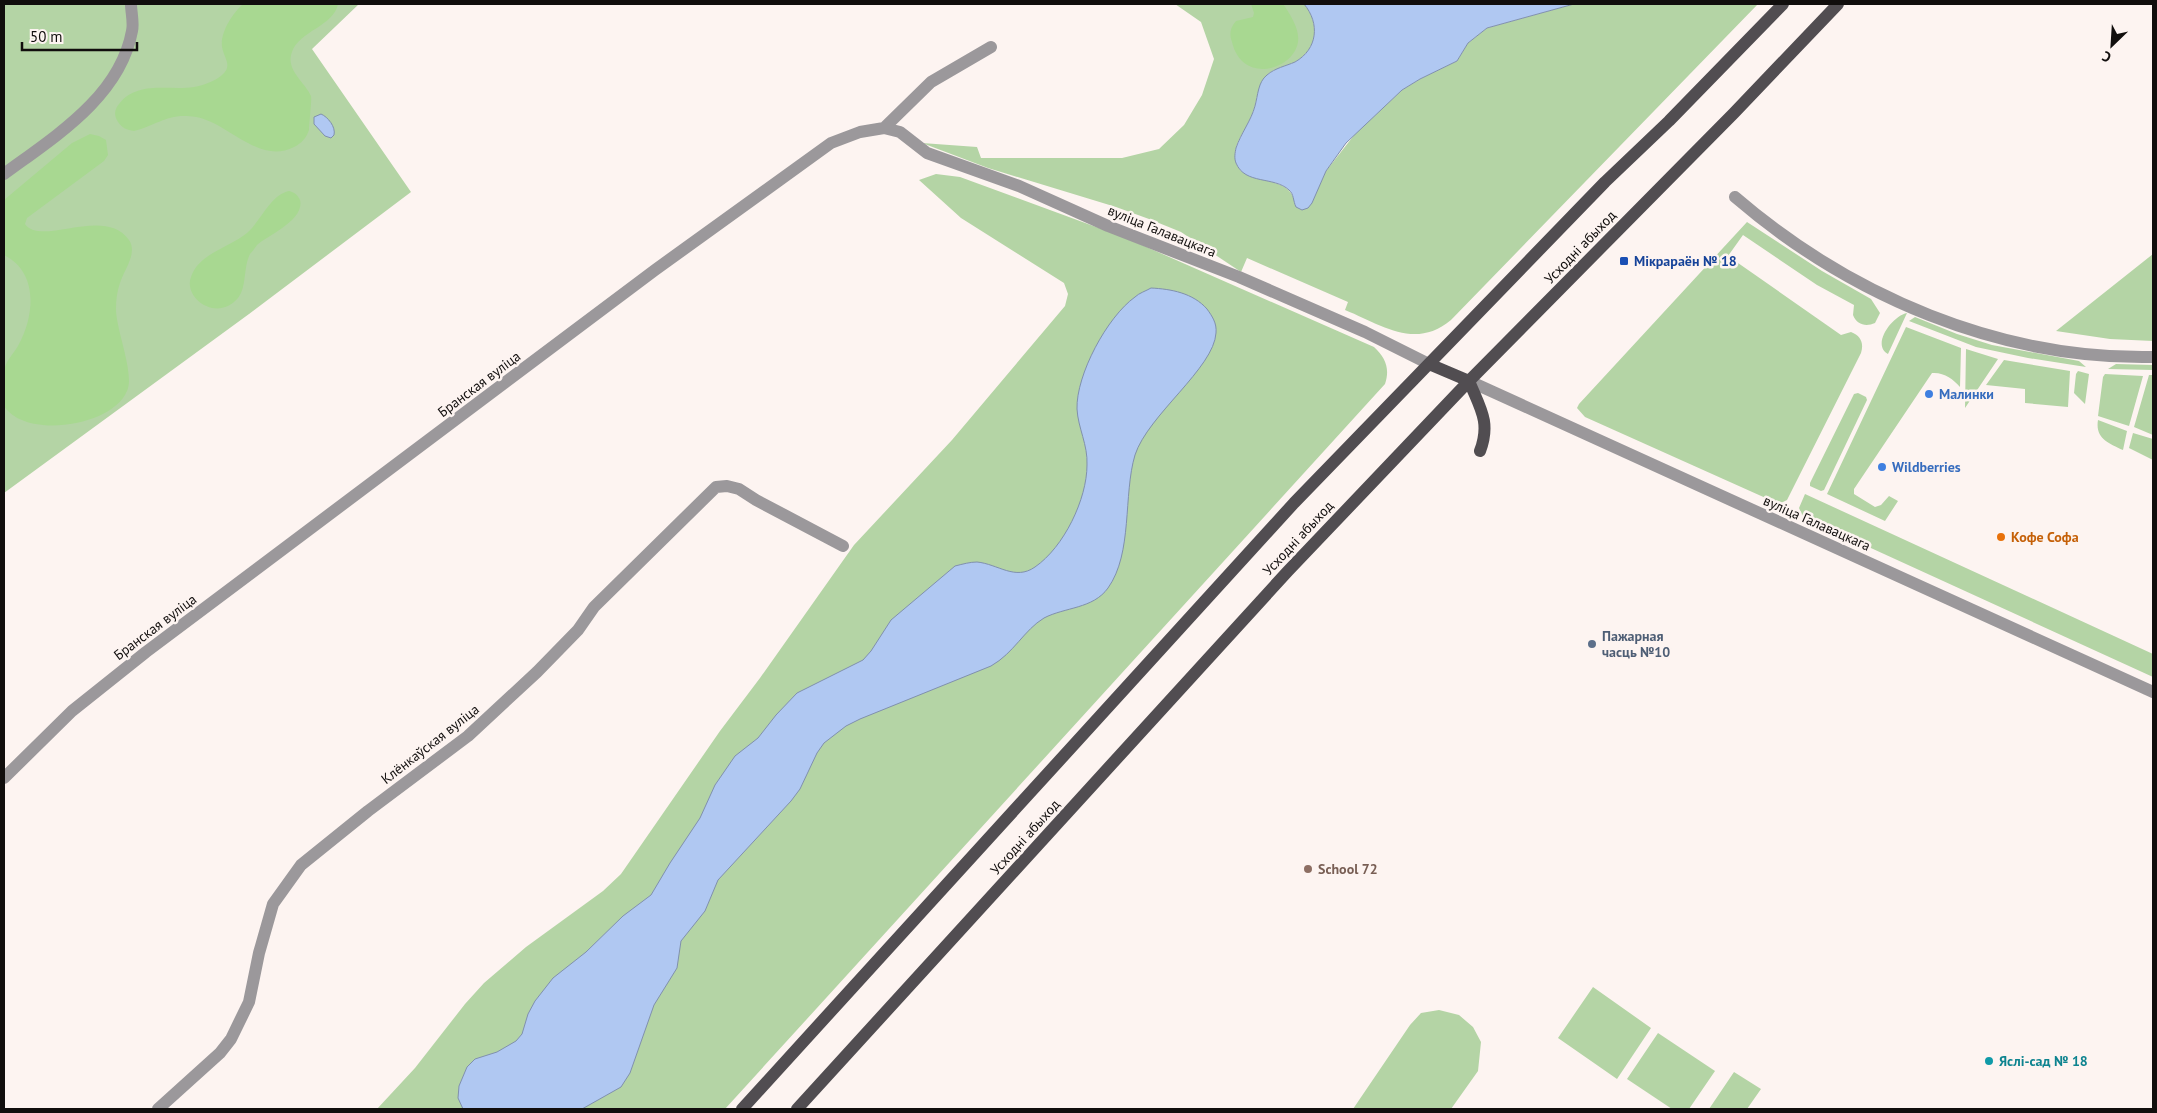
<svg xmlns="http://www.w3.org/2000/svg" width="2157" height="1113" viewBox="0 0 2157 1113" font-family="'PT Sans',sans-serif">
	<style>
		.green { fill: #b4d4a5 }
		.forest { fill: #a8d891 }
		.water { fill: #b0c8f2; stroke: #8090ad }
		.lines { fill: none; stroke-linecap: round; stroke-linejoin: round }
		.minor { stroke: #9b989b; stroke-width: 12 }
		.tertiary { stroke: #9b989b; stroke-width: 12 }
		.primary { stroke: #514d51; stroke-width: 12 }
		.transit-dot { fill: #1a4fb4; stroke: #fdf4f1; stroke-width: 2 }
		.shop-dot { fill: #3f7fe0; stroke: #fdf4f1; stroke-width: 2 }
		.food-dot { fill: #e8710a; stroke: #fdf4f1; stroke-width: 2 }
		.service-dot { fill: #5c6f8a; stroke: #fdf4f1; stroke-width: 2 }
		.education-dot { fill: #8d6e63; stroke: #fdf4f1; stroke-width: 2 }
		.culture-dot { fill: #0f9aa8; stroke: #fdf4f1; stroke-width: 2 }
		.labels { text-anchor: middle; stroke-width: 5; stroke-linejoin: round; paint-order: stroke }
		.street-label { font-size: 14px; fill: #110e0d; stroke: #fdf4f1 }
		.transit-label { font-size: 14px; font-weight: bold; fill: #164399; stroke: #fdf4f1; text-anchor: start }
		.shop-label { font-size: 14px; font-weight: bold; fill: #366cbe; stroke: #fdf4f1; text-anchor: start }
		.food-label { font-size: 14px; font-weight: bold; fill: #c56008; stroke: #fdf4f1; text-anchor: start }
		.service-label { font-size: 14px; font-weight: bold; fill: #4e5e75; stroke: #fdf4f1; text-anchor: start }
		.education-label { font-size: 14px; font-weight: bold; fill: #785e54; stroke: #fdf4f1; text-anchor: start }
		.culture-label { font-size: 14px; font-weight: bold; fill: #0d838f; stroke: #fdf4f1; text-anchor: start }
	</style>
	<rect width="100%" height="100%" fill="#fdf4f1"/>
	<path class="green" d="M 4,4 L 359,4 L 312,49 L 411,192 L 249,314 L 4,493 Z
		M 1175,4 L 1304,4 C 1320,23 1318,49 1295,62 C 1287,66 1274,68 1267,75 C 1256,86 1258,103 1251,117 C 1246,129 1235,142 1235,155 C 1235,190 1290,170 1295,203 L 1313,199 L 1326,171 L 1355,134 L 1402,90 L 1420,79 L 1457,61 L 1468,43 L 1487,28 L 1574,4 L 1758,4 L 1451,320 C 1415,350 1382,325 1345,310 L 1348,302 L 1247,258 L 1241,272 L 1181,232 L 1149,219 L 1116,207 L 988,168 L 922,143 L 977,147 L 981,158 L 1122,158 L 1159,149 L 1184,125 L 1202,95 L 1214,59 L 1201,22 Z
		M 936,174 L 960,177 L 1126,238 L 1374,347 C 1386,358 1390,369 1385,384 L 725,1109 L 377,1109 L 415,1068 L 465,1004 L 484,983 L 526,947 L 603,891 L 621,874 L 720,731 L 760,678 L 854,545 L 952,440 L 1065,306 L 1068,294 L 1064,283 L 961,218 L 919,180 Z
		M 1747,222 L 1822,271 L 1871,299 L 1880,313 L 1875,323 C 1866,327 1857,325 1853,315 L 1854,305 L 1817,285 L 1743,235 L 1728,256 L 1841,335 L 1851,332 C 1861,336 1864,343 1861,353 L 1787,500 L 1779,504 L 1585,417 L 1577,408 L 1579,404 Z
		M 2153,254 L 2153,341 L 2110,339 L 2056,331 Z
		M 1907,313 L 1888,354 C 1871,345 1892,316 1907,313 Z
		M 1915,317 L 1957,334 L 1992,345 L 2079,361 L 2086,367 L 2028,358 L 1976,347 L 1909,321 Z
		M 1906,327 L 1961,348 L 1960,387 C 1953,379 1944,372 1932,373 L 1854,489 L 1854,494 L 1875,507 L 1881,505 L 1889,496 L 1898,501 L 1885,521 L 1827,494 Z
		M 1966,349 L 1998,359 L 1965,408 Z
		M 2004,360 L 2070,371 L 2068,407 L 2025,403 L 2025,389 L 1986,385 Z
		M 2116,364 L 2153,365 L 2153,370 L 2108,369 Z
		M 2078,371 L 2089,374 L 2085,404 L 2074,393 L 2076,374 Z
		M 2105,374 L 2143,376 L 2129,426 L 2098,416 L 2103,377 Z
		M 2149,375 L 2153,375 L 2153,435 L 2134,427 Z
		M 1858,393 L 1866,397 L 1867,400 L 1824,490 L 1821,491 L 1810,486 L 1810,483 L 1854,394 Z
		M 2098,420 L 2127,431 L 2123,450 C 2108,443 2095,438 2098,420 Z
		M 2133,433 L 2153,439 L 2153,460 L 2129,448 Z
		M 1805,494 L 2153,654 L 2153,677 L 1803,517 L 1799,508 Z
		M 1593,987 L 1651,1028 L 1617,1079 L 1558,1038 Z
		M 1439,1010 L 1459,1015 L 1473,1027 L 1481,1042 L 1478,1071 L 1451,1109 L 1353,1109 L 1410,1025 L 1421,1013 Z
		M 1658,1033 L 1715,1071 L 1689,1109 L 1672,1109 L 1627,1079 Z
		M 1734,1072 L 1761,1089 L 1747,1109 L 1709,1109 Z"/>
	<path class="forest" d="M 243,4 L 338,4 C 334,26 299,31 292,52 C 285,70 305,82 311,96 C 312,99 309,125 309,130 C 307,137 301,144 294,147 C 259,165 229,123 196,117 C 168,112 158,125 134,131 C 127,130 122,128 118,122 C 114,116 114,110 119,104 C 138,80 169,91 194,87 C 204,85 215,81 222,75 C 233,66 224,58 222,47 C 220,32 233,13 243,4 Z
		M 1251,4 L 1283,4 C 1290,14 1300,29 1298,42 C 1294,70 1242,85 1232,42 C 1229,34 1230,28 1236,21 L 1253,17 L 1254,13 Z
		M 90,134 L 99,136 L 106,140 L 108,155 L 104,161 L 27,218 L 25,224 C 41,247 105,205 129,240 C 138,253 124,270 120,283 C 117,291 116,300 116,309 C 116,330 135,374 127,391 C 113,426 26,440 4,406 C 4,394 1,378 5,367 C 8,358 15,352 19,344 C 35,314 38,272 4,255 L 4,200 L 72,143 Z
		M 289,191 C 294,192 298,195 300,200 C 305,220 268,235 257,245 C 255,248 252,252 250,254 C 243,268 247,287 238,298 C 217,323 183,298 191,277 C 199,253 229,248 247,233 C 261,221 270,195 289,191 Z"/>
	<path class="water" d="M 1304,4 L 1574,4 L 1487,28 L 1468,43 L 1457,61 L 1420,79 L 1402,90 L 1346,143 L 1326,171 L 1312,203 L 1308,208 L 1302,210 L 1296,207 C 1293,201 1294,194 1289,190 C 1274,176 1245,185 1236,163 C 1234,158 1235,153 1236,148 C 1241,133 1251,121 1255,106 C 1258,95 1258,82 1267,75 C 1275,68 1286,66 1295,62 C 1318,49 1320,23 1304,4 Z
		M 321,114 C 328,117 336,127 334,135 L 331,138 L 325,136 L 314,124 L 314,117 Z
		M 1151,288 C 1171,289 1193,293 1207,309 C 1212,316 1217,323 1216,333 C 1214,368 1148,415 1135,455 C 1123,495 1133,553 1108,588 C 1093,609 1065,607 1044,618 C 1024,630 1014,653 991,666 L 860,719 L 846,726 L 824,743 L 817,753 L 800,789 L 791,801 L 718,880 L 705,911 L 681,941 L 677,968 L 654,1005 L 630,1073 L 621,1087 L 582,1109 L 463,1109 L 458,1098 L 459,1086 L 467,1067 L 475,1059 L 497,1052 L 516,1041 L 522,1034 L 528,1014 L 535,1001 L 553,978 L 586,952 L 623,916 L 651,895 L 670,863 L 700,818 L 715,785 L 735,756 L 758,738 L 776,715 L 797,693 L 863,660 L 871,651 L 891,620 L 955,566 C 963,564 970,562 977,562 C 998,564 1015,581 1035,567 C 1064,547 1087,499 1087,465 C 1088,445 1078,428 1077,409 C 1076,375 1107,317 1135,297 C 1139,293 1146,291 1151,288 Z"/>
	<g class="lines">
		<path class="minor" d="M 884,128 L 900,132 L 927,153 L 1019,186 L 1108,226 L 1239,277 L 1365,332 L 1429,364
			M 1735,197 C 1850,296 2000,360 2153,357
			M 4,778 L 72,711 L 146,652 L 655,270 L 831,143 L 860,132 L 884,128 L 931,82 L 991,47
			M 158,1109 L 220,1053 L 231,1039 L 249,1002 L 259,953 L 273,904 L 301,865 L 368,811 L 468,736 L 537,672 L 578,630 L 594,607 L 716,487 L 727,486 L 739,489 L 756,500 L 843,546"/>
		<path class="tertiary" d="M 4,174 C 54,137 120,97 132,31 C 134,23 131,12 131,4
			M 1469,381 L 2153,692"/>
		<path class="primary" d="M 1429,364 L 1469,381 C 1480,408 1491,422 1480,451
			M 742,1109 L 1294,503 L 1605,182 L 1669,121 L 1783,4
			M 797,1109 L 1288,571 L 1469,381 L 1734,113 L 1838,4"/>
	</g>
	<rect class="transit-dot" x="1619" y="256" width="10" height="10" rx="2.5"/>
	<g class="shop-dot">
		<circle cx="1929" cy="394" r="5"/>
		<circle cx="1882" cy="467" r="5"/>
	</g>
	<circle class="food-dot" cx="2001" cy="537" r="5"/>
	<circle class="service-dot" cx="1592" cy="644" r="5"/>
	<circle class="education-dot" cx="1308" cy="869" r="5"/>
	<circle class="culture-dot" cx="1989" cy="1061" r="5"/>
	<g class="labels">
		<g class="street-label">
			<text transform="translate(1162 231) rotate(22)" y="5">вуліца Галавацкага</text>
			<text transform="translate(1580 247) rotate(-46)" y="5">Усходні абыход</text>
			<text transform="translate(479 384) rotate(-37)" y="5">Бранская вуліца</text>
			<text transform="translate(1817 523) rotate(24)" y="5">вуліца Галавацкага</text>
			<text transform="translate(1298 538) rotate(-47)" y="5">Усходні абыход</text>
			<text transform="translate(155 627) rotate(-37)" y="5">Бранская вуліца</text>
			<text transform="translate(430 744) rotate(-38)" y="5">Клёнкаўская вуліца</text>
			<text transform="translate(1025 837) rotate(-48)" y="5">Усходні абыход</text>
		</g>
		<g class="transit-label">
			<text x="1634" y="266">Мікрараён № 18</text>
		</g>
		<g class="shop-label">
			<text x="1939" y="399">Малинки</text>
			<text x="1892" y="472">Wildberries</text>
		</g>
		<g class="food-label">
			<text x="2011" y="542">Кофе Софа</text>
		</g>
		<g class="service-label">
			<text x="1602" y="641">Пажарная<tspan x="1602" dy="16">часць №10</tspan></text>
		</g>
		<g class="education-label">
			<text x="1318" y="874">School 72</text>
		</g>
		<g class="culture-label">
			<text x="1999" y="1066">Яслі-сад № 18</text>
		</g>
	</g>
	<rect width="2157" height="1113" fill="none" stroke="#110e0d" stroke-width="10"/>
	<g transform="translate(2112 45) rotate(205)" stroke="#fdf4f1" stroke-width="4" paint-order="stroke">
	<path d="M0-4L9 19L0 12L-9 19Z" fill="#110e0d"/>
	<text y="-8" font-size="14" font-weight="bold" text-anchor="middle" fill="#110e0d">С</text>
	</g>
	<path d="M22 42v8h115v-8" fill="none" stroke="#110e0d" stroke-width="2.5"/>
	<text x="30" y="42" font-size="15" fill="#110e0d" stroke="#fdf4f1" stroke-width="4" paint-order="stroke">50 m</text>
</svg>
